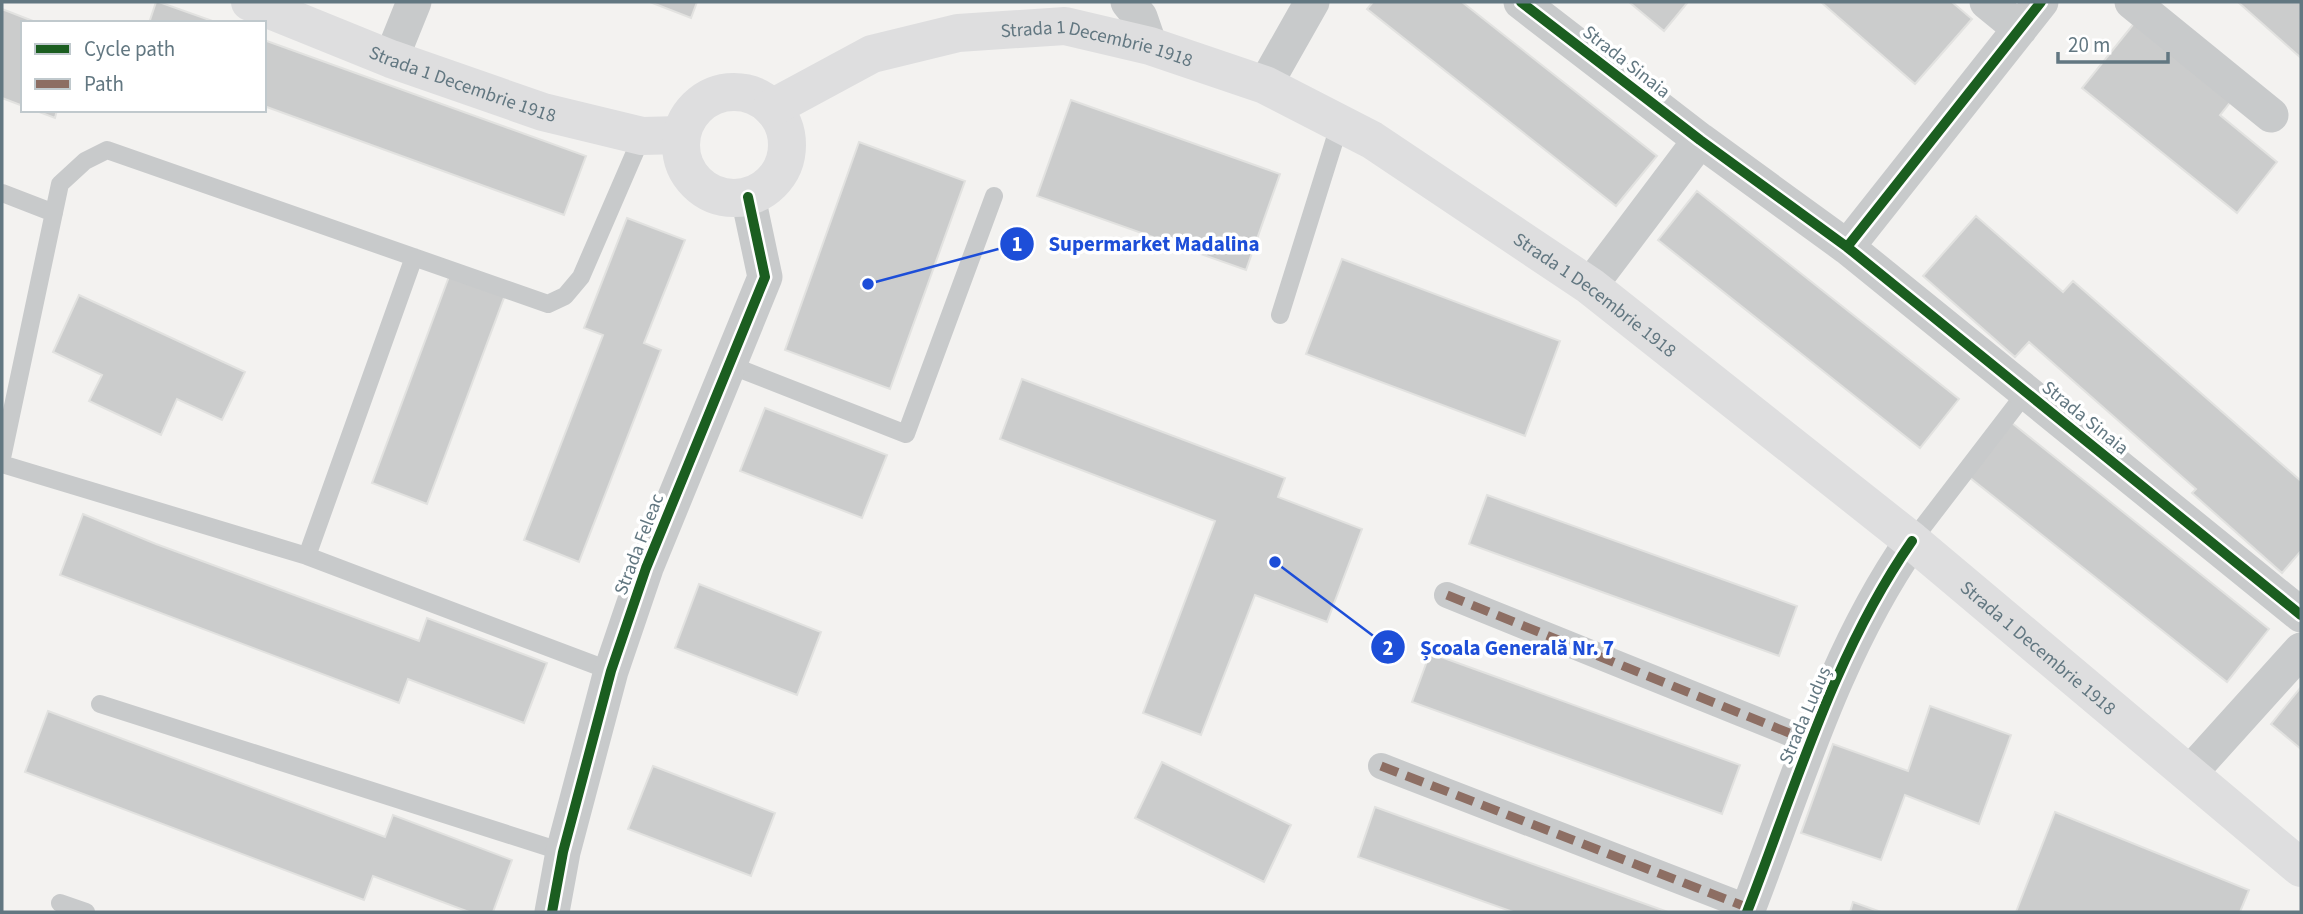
<svg xmlns="http://www.w3.org/2000/svg" width="2303" height="914" viewBox="0 0 2303 914" font-family="'Source Sans 3',sans-serif">
	<style>
		.building { fill: #cbcccc; stroke: #e2e2e0; stroke-width: 2 }
		.lines { fill: none; stroke-linecap: round; stroke-linejoin: round }
		.service { stroke: #c8cacb; stroke-width: 18 }
		.pedestrian { stroke: #c8cacb; stroke-width: 26 }
		.minor { stroke: #c8cacb; stroke-width: 35 }
		.secondary { stroke: #dededf; stroke-width: 38 }
		.quiet { stroke: #8d6e63; stroke-width: 9; stroke-dasharray: 18 9; stroke-linecap: butt }
		.cycleway-casing { stroke: #fff; stroke-width: 15 }
		.cycleway { stroke: #1b5e20; stroke-width: 10 }
		.labels { text-anchor: middle; stroke-width: 7; stroke-linejoin: round; paint-order: stroke }
		.street-label { font-size: 19px; fill: #627781; stroke: #fff }
		.leader { fill: none; stroke: #1d4ed8; stroke-width: 2.5 }
		.callout-dot { fill: #1d4ed8; stroke: #fff; stroke-width: 2.5 }
		.mark-label { font-size: 21px; text-anchor: middle; font-weight: bold; fill: #fff }
		.callout-label { font-size: 21px; text-anchor: middle; font-weight: bold; fill: #1d4ed8; stroke: #fff; stroke-width: 7; stroke-linejoin: round; paint-order: stroke }
	</style>
	<rect width="100%" height="100%" fill="#f3f2f0"/>
	<path class="building" d="M 156,2 L 159,2 L 218,23 L 149,23 Z
		M 650,2 L 697,2 L 691,18 Z
		M 1373,2 L 1462,2 L 1657,156 L 1616,206 L 1367,9 Z
		M 1629,2 L 1688,2 L 1664,31 Z
		M 1821,2 L 1952,2 L 1972,19 L 1915,84 Z
		M 2238,2 L 2301,2 L 2301,58 Z
		M 2,9 L 38,23 L 23,23 L 23,106 L 2,98 Z
		M 2136,21 L 2233,99 L 2220,115 L 2277,162 L 2237,213 L 2082,88 Z
		M 264,40 L 586,156 L 564,215 L 264,106 Z
		M 1071,100 L 1280,174 L 1246,270 L 1037,196 Z
		M 34,110 L 57,110 L 55,118 Z
		M 859,142 L 965,181 L 890,389 L 785,350 Z
		M 1697,191 L 1959,399 L 1920,448 L 1658,240 Z
		M 1976,216 L 2063,292 L 2073,281 L 2301,481 L 2301,551 L 2282,573 L 2192,493 L 2196,489 L 2029,342 L 2015,357 L 1923,276 Z
		M 627,218 L 685,240 L 644,343 L 661,350 L 579,562 L 524,540 L 603,335 L 584,328 Z
		M 1342,259 L 1560,341 L 1525,436 L 1306,354 Z
		M 450,274 L 505,295 L 427,504 L 372,483 Z
		M 79,295 L 245,372 L 222,420 L 177,399 L 161,435 L 89,401 L 102,375 L 53,352 Z
		M 1022,379 L 1285,478 L 1278,497 L 1362,529 L 1327,622 L 1255,595 L 1201,735 L 1143,713 L 1215,521 L 1000,439 Z
		M 765,408 L 887,455 L 862,518 L 740,471 Z
		M 2012,423 L 2269,629 L 2227,682 L 1969,477 Z
		M 1487,495 L 1797,606 L 1779,656 L 1469,544 Z
		M 83,514 L 156,544 L 419,641 L 427,618 L 547,663 L 524,723 L 408,679 L 399,703 L 60,575 Z
		M 699,584 L 821,632 L 797,695 L 675,648 Z
		M 1430,653 L 1740,765 L 1722,814 L 1412,702 Z
		M 2301,687 L 2301,749 L 2271,724 Z
		M 1930,706 L 2011,735 L 1979,824 L 1905,795 L 1881,860 L 1801,833 L 1833,744 L 1908,771 Z
		M 48,711 L 385,837 L 393,815 L 512,860 L 493,912 L 469,912 L 373,876 L 364,900 L 25,772 Z
		M 1162,762 L 1291,825 L 1264,882 L 1135,818 Z
		M 653,766 L 775,813 L 751,876 L 628,829 Z
		M 1375,807 L 1533,864 L 1668,912 L 1513,912 L 1358,857 Z
		M 2055,812 L 2249,890 L 2240,912 L 2016,912 Z
		M 1853,902 L 1881,912 L 1850,912 Z"/>
	<g class="lines">
		<path class="service" d="M 2,193 L 54,213
			M 1280,315 L 1340,123
			M 730,365 L 906,434 L 994,196
			M 2,458 L 60,184 L 85,161 L 107,150 L 548,304 L 565,296 L 581,277 L 642,136
			M 2,464 L 307,556 L 611,671
			M 1912,541 L 2027,391
			M 307,556 L 414,257
			M 100,704 L 563,852
			M 60,903 L 86,912"/>
		<path class="pedestrian" d="M 1447,595 L 1809,741
			M 1381,766 L 1749,908"/>
		<path class="minor" d="M 1128,2 L 1140,17 L 1150,46
			M 1521,2 L 1700,140 L 1847,247 L 2041,2
			M 1987,2 L 2020,29
			M 2132,2 L 2271,115
			M 391,59 L 414,2
			M 1265,85 L 1312,2
			M 1847,247 L 2301,615
			M 1590,286 L 1700,140
			M 2189,774 L 2301,650
			M 552,912 L 563,852 L 611,671 L 646,568 L 765,277 L 748,197
			M 1747,912 C 1796,786 1834,653 1912,541"/>
		<g class="secondary">
			<path id="s1" d="M 250,2 L 391,59 L 543,112 L 642,136 L 681,135"/>
			<circle cx="734" cy="145" r="53"/>
			<path id="s2" d="M 772,108 L 872,54 L 958,33 L 1065,26 L 1150,46 L 1265,85 L 1372,140 L 1590,286 L 1912,541 L 2301,868"/>
		</g>
		<path class="quiet" d="M 1447,595 L 1809,741
			M 1381,766 L 1749,908"/>
		<g class="cycleway-casing">
			<path id="cycleway" d="M 1521,2 L 1700,140 L 1847,247 L 2041,2
				M 1847,247 L 2301,615
				M 552,912 L 563,852 L 611,671 L 646,568 L 765,277 L 748,197
				M 1747,912 C 1796,786 1834,653 1912,541"/>
		</g>
		<use href="#cycleway" class="cycleway"/>
	</g>
	<g class="labels">
		<g class="street-label">
			<text dy="7" stroke="none"><textPath href="#s2" startOffset="343">Strada 1 Decembrie 1918</textPath></text>
			<text transform="translate(1627 61) rotate(38)" y="7">Strada Sinaia</text>
			<text dy="7" stroke="none"><textPath href="#s1" startOffset="228">Strada 1 Decembrie 1918</textPath></text>
			<text dy="7" stroke="none"><textPath href="#s2" startOffset="910">Strada 1 Decembrie 1918</textPath></text>
			<text transform="translate(2086 417) rotate(39)" y="7">Strada Sinaia</text>
			<text transform="translate(638 544) rotate(-69)" y="7">Strada Feleac</text>
			<text dy="7" stroke="none"><textPath href="#s2" startOffset="1477">Strada 1 Decembrie 1918</textPath></text>
			<text transform="translate(1804 715) rotate(-67)" y="7">Strada Luduș</text>
		</g>
	</g>
	<path class="leader" d="M868 284L1017 244M1275 562L1388 647"/>
	<g class="callout-dot">
		<circle cx="868" cy="284" r="7"/>
		<circle cx="1275" cy="562" r="7"/>
		<circle cx="1017" cy="244" r="18"/>
		<circle cx="1388" cy="647" r="18"/>
	</g>
	<g class="mark-label">
		<text x="1017" y="251">1</text>
		<text x="1388" y="655">2</text>
	</g>
	<g class="callout-label">
		<text x="1154" y="251">Supermarket Madalina</text>
		<text x="1517" y="655">Școala Generală Nr. 7</text>
	</g>
	<rect width="2303" height="914" fill="none" stroke="#627781" stroke-width="7"/>
	<rect x="21" y="21" width="245" height="91" fill="#ffffff" stroke="#c0c9cd" stroke-width="2"/>
	<rect x="35" y="44" width="35" height="10" fill="#1b5e20" stroke="#c0c9cd" stroke-width="2"/>
	<text x="84" y="56" font-size="21" fill="#627781">Cycle path</text>
	<rect x="35" y="79" width="35" height="10" fill="#8d6e63" stroke="#c0c9cd" stroke-width="2"/>
	<text x="84" y="91" font-size="21" fill="#627781">Path</text>
	<path d="M2058 52v10h110v-10" fill="none" stroke="#627781" stroke-width="3.5"/>
	<text x="2068" y="52" font-size="21" fill="#627781" stroke="#ffffff" stroke-width="5" paint-order="stroke">20 m</text>
</svg>
